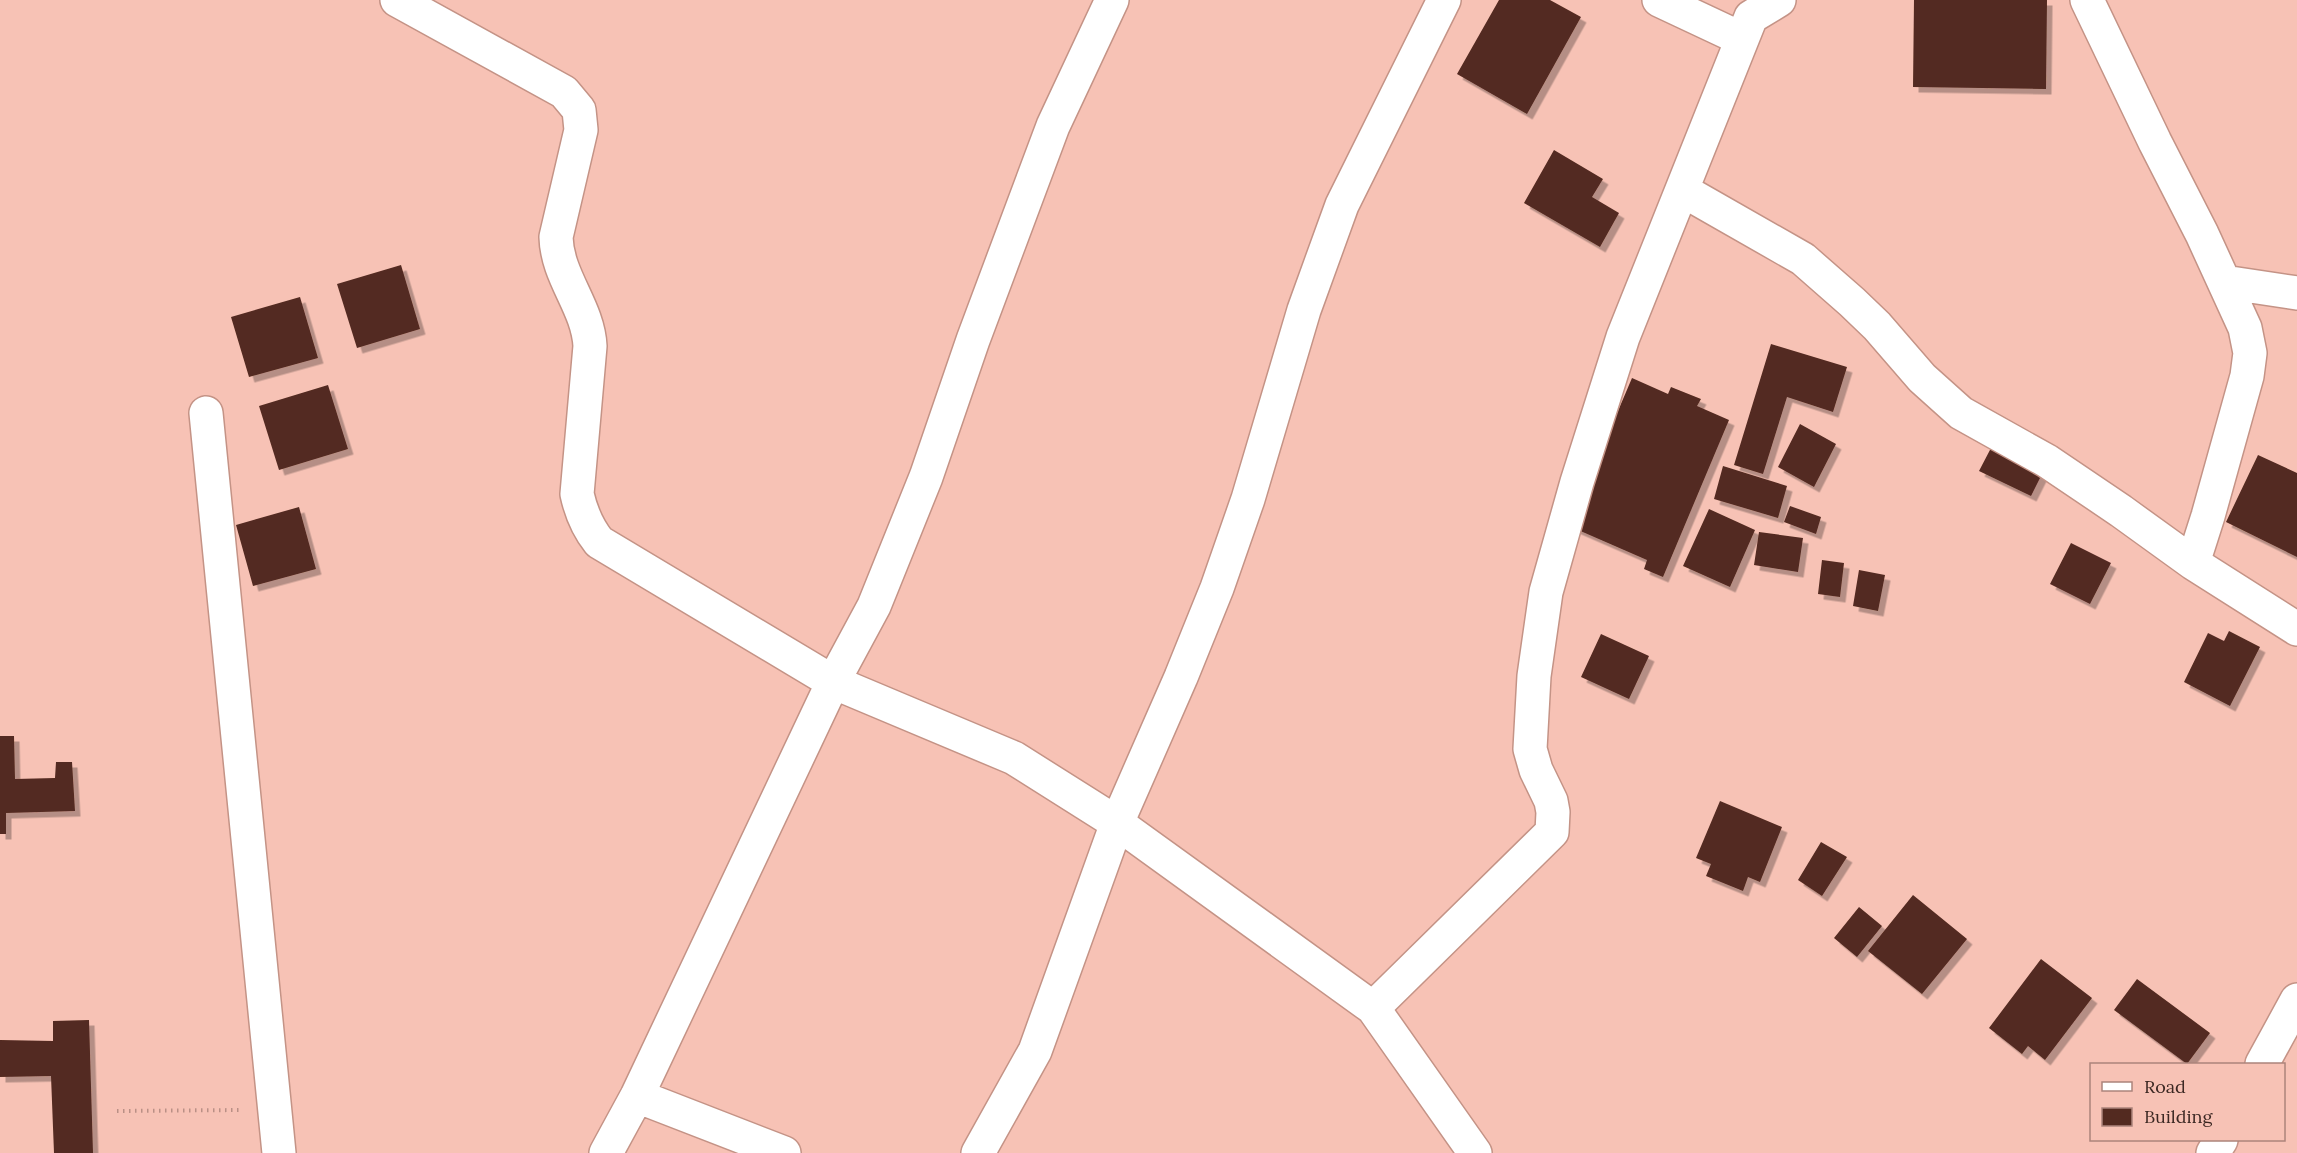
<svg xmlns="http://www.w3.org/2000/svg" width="2297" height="1153" viewBox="0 0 2297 1153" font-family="Lora,serif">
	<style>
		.building { fill: #532a20; filter: url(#shadow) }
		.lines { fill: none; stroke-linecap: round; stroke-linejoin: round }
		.minor-casing { stroke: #c49386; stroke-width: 36 }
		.path { stroke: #ba9086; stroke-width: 4; stroke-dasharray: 1.5 4.5; stroke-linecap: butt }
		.minor { stroke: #fff; stroke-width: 33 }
	</style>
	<defs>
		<filter id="shadow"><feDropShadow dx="5.5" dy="5.5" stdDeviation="0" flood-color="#0004"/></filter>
	</defs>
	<rect width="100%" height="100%" fill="#f7c2b5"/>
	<path class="building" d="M 1499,0 L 1550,0 L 1581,17 L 1527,114 L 1457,74 Z
		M 1914,0 L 2047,0 L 2046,89 L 1913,87 Z
		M 1554,150 L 1603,179 L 1592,197 L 1619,213 L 1600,247 L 1524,203 Z
		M 401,265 L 420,329 L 357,348 L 337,284 Z
		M 300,297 L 318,358 L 249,377 L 231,317 Z
		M 1771,344 L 1847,367 L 1833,412 L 1787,397 L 1763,474 L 1734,465 Z
		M 1632,378 L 1668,394 L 1671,387 L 1701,399 L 1697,406 L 1729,420 L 1663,577 L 1644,569 L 1647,560 L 1569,526 Z
		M 328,385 L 348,449 L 279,470 L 259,406 Z
		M 1800,424 L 1836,444 L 1814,487 L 1778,467 Z
		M 1991,448 L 2042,474 L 2031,496 L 1979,471 Z
		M 2258,455 L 2297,473 L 2297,557 L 2226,522 Z
		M 1723,466 L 1787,486 L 1778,518 L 1714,499 Z
		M 1790,506 L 1821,517 L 1816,534 L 1784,522 Z
		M 299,507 L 316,569 L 253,586 L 236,525 Z
		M 1709,509 L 1755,530 L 1730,587 L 1683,566 Z
		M 1759,532 L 1803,538 L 1798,572 L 1754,565 Z
		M 2071,543 L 2111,563 L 2090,604 L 2050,584 Z
		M 1822,560 L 1844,563 L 1840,597 L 1818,594 Z
		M 1859,570 L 1885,575 L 1878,611 L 1853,606 Z
		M 2229,631 L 2260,647 L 2230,706 L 2184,682 L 2208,633 L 2224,641 Z
		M 1601,634 L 1649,656 L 1629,699 L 1581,677 Z
		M 0,736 L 14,736 L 15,779 L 55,778 L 56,762 L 72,762 L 75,811 L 6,813 L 6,834 L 0,834 Z
		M 1720,801 L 1782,827 L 1760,882 L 1748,877 L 1743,891 L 1706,876 L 1711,864 L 1696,858 Z
		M 1821,842 L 1847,857 L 1822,896 L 1798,880 Z
		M 1913,895 L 1967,939 L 1922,994 L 1868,951 Z
		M 1859,907 L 1882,926 L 1857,957 L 1834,938 Z
		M 2041,959 L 2092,998 L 2045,1060 L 2028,1046 L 2022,1054 L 1989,1028 Z
		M 2137,979 L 2210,1033 L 2187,1064 L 2114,1010 Z
		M 89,1020 L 93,1153 L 54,1153 L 51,1076 L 0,1077 L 0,1040 L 53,1041 L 53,1021 Z"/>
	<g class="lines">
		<g class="minor-casing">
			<path id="minor" d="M 397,0 L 564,92 L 579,110 L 581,130 L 556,237 C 557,277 588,307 590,346 L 577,494 C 581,512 587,527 599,542 L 833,682 L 1014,758 L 1117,823 L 1373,1008 L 1475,1153
				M 1659,0 L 1742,39
				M 2087,0 L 2155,142 L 2202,234 L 2245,328 L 2250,353 L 2247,376 L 2208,516 L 2193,563
				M 1682,190 L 1803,259 L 1852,302 L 1877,326 L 1922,378 L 1961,413 L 2047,461 L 2121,511 L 2193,563 L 2297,629
				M 2224,282 L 2297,293
				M 206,413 L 279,1153
				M 1373,1008 L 1552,832 L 1553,812 L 1551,801 L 1536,770 L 1530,749 L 1534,676 L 1546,592 L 1577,482 L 1623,337 L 1751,17 L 1779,0
				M 2262,1064 L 2297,1000
				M 637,1096 L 784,1153
				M 606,1153 L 637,1096 L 833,682 L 874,606 L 926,477 L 973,340 L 1053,126 L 1112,0
				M 978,1153 L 1035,1051 L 1117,823 L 1181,677 L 1217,588 L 1248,499 L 1304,310 L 1342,205 L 1444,0
				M 2213,1153 L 2221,1140"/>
		</g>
		<path class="path" d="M 117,1111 L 241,1110"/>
		<use href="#minor" class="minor"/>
	</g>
	<rect x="2090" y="1063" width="195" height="78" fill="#f7c2b5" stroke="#ac847b" stroke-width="1.5"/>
	<rect x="2102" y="1082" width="30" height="9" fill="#ffffff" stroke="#ac847b" stroke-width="1.5"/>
	<text x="2144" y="1093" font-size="18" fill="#3c2823">Road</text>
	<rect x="2102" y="1108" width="30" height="18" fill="#532a20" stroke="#ac847b" stroke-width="1.5"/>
	<text x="2144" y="1123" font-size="18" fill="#3c2823">Building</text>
</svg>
